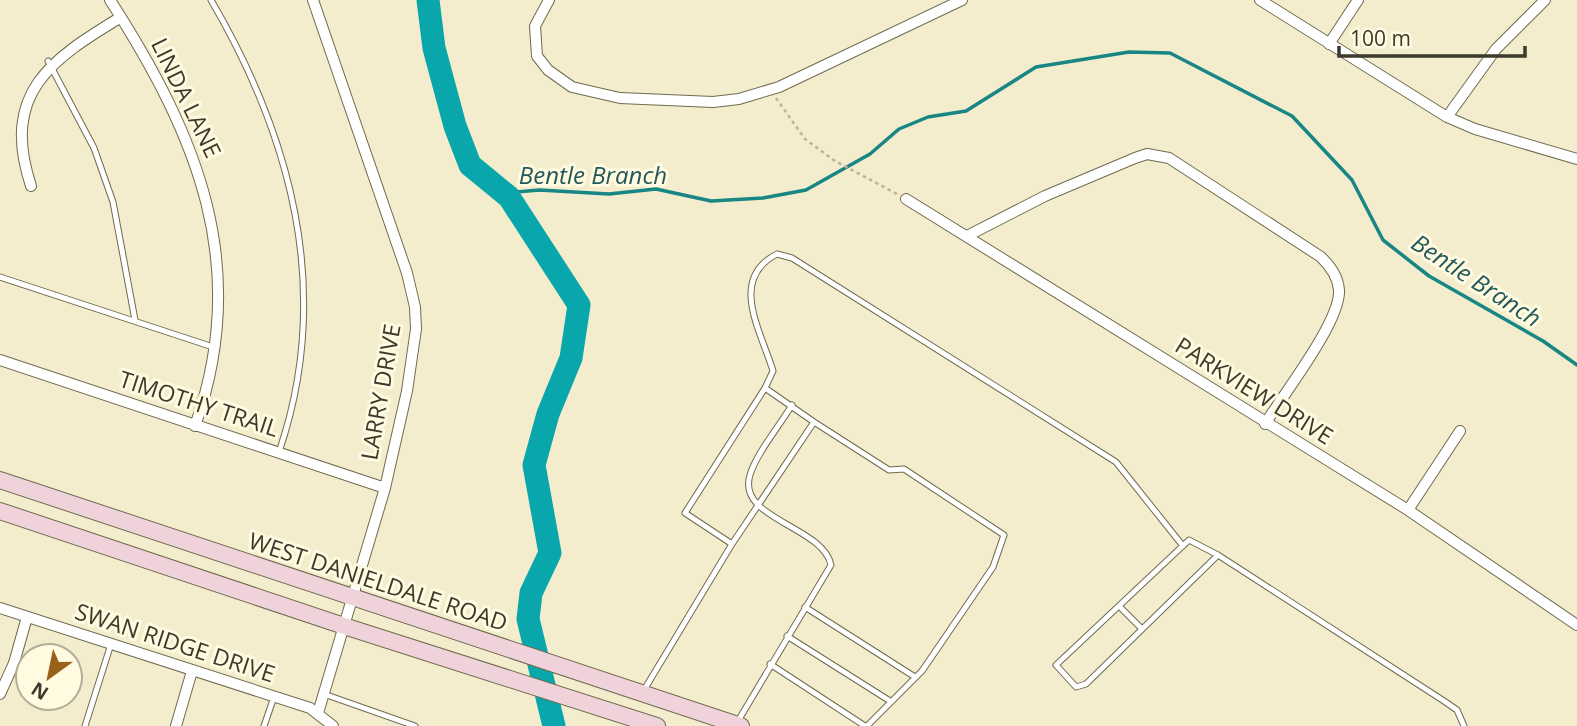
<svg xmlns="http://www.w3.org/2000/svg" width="1577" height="726" viewBox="0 0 1577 726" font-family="'Open Sans',sans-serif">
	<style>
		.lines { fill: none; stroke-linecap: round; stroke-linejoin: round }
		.stream { stroke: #188685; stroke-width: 3.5 }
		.river { stroke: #09a7ab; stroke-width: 23 }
		.service-casing { stroke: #706b4f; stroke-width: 7 }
		.minor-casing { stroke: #706b4f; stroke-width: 12 }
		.secondary-casing { stroke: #706b4f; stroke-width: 18 }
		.path { stroke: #bab59c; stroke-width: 2.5; stroke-dasharray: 3.5 3.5; stroke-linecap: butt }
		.service { stroke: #fff; stroke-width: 5 }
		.minor { stroke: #fff; stroke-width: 10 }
		.secondary { stroke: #f0d3da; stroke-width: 16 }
		.labels { text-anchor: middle; stroke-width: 6; stroke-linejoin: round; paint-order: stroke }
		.street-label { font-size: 23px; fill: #3c392d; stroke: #fffae0 }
		.water-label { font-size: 24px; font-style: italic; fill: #23595a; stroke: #fffae0 }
	</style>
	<rect width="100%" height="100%" fill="#f3edcd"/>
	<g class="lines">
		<path class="stream" d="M 505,193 L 539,190 L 609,194 L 656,189 L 711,201 L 763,198 L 806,190 L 870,154 L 899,129 L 928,117 L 966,111 L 1036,67 L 1129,52 L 1170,53 L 1292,116 L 1352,180 L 1383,240 L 1429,276 L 1543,341 L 1577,365"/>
		<path class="river" d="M 428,0 L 434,48 L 455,126 L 470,165 L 509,197 L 579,305 L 571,358 L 548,414 L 534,465 L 550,553 L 531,593 L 528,619 L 554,726"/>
		<g class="service-casing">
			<path id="service" d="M 211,0 C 293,140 333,294 279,452
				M 48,61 L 94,148 L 113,202 L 135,320
				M 0,277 L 213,347
				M 765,388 L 773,371 C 761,331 728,279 777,254 L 792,258 L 1116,462 L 1183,546
				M 732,544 L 685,513 L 765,388 L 814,422
				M 1218,555 L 1086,684 L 1076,687 L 1056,665 L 1189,540 L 1218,555 L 1444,701 L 1457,710 L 1464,726
				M 1119,606 L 1141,628
				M 805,607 L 915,677
				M 787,636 L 890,701
				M 770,664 L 865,726
				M 644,690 L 732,544 L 814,422 L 889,470 L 904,469 L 1004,535 L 993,567 L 922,671 L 867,726
				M 324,694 L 415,726
				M 738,721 L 831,565 C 823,526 736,519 750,475 C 756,454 780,425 792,405
				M 85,726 L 111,644
				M 264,726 L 274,697"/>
		</g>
		<g class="minor-casing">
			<path id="minor" d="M 110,0 C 197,135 252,266 195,426
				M 313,0 L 407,273 L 415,307 L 416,329 L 407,391 L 385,488 L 318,713
				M 549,0 L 535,26 L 537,56 L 548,70 L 572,87 L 620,98 L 713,102 L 739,99 L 779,87 L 962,0
				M 1260,0 L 1447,117 L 1475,129 L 1577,159
				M 1329,44 L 1358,0
				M 1447,117 L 1496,49 L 1545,0
				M 31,186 C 0,92 52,59 121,17
				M 906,199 L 1408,510 L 1577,625
				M 967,236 L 1045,196 L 1135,158 L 1147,154 L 1169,158 L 1321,257 C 1330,266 1338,276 1339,290 C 1341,321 1283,395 1265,424
				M 0,360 L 385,488
				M 1408,510 L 1460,431
				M 0,608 L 310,708 L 333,726
				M 0,694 L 14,663 L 27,617
				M 176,726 L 192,671"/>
		</g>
		<g class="secondary-casing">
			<path id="secondary" d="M 0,480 L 741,726
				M 0,511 L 344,626 L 657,726"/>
		</g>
		<path class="path" d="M 776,98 L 805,139 L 835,161 L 897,194"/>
		<use href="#service" class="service"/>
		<use href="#minor" class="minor"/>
		<use href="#secondary" class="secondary"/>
	</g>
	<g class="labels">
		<g class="street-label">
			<text transform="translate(186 98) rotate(64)" y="8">LINDA LANE</text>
			<text transform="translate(1254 391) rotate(32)" y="8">PARKVIEW DRIVE</text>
			<text transform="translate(381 392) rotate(-80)" y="8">LARRY DRIVE</text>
			<text transform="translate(199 404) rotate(18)" y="8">TIMOTHY TRAIL</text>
			<text transform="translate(378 582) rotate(18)" y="8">WEST DANIELDALE ROAD</text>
			<text transform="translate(175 643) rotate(18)" y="8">SWAN RIDGE DRIVE</text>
		</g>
		<g class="water-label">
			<text x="593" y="184">Bentle Branch</text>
			<text transform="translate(1476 281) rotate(33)" y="8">Bentle Branch</text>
		</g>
	</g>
	<g transform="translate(49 677) rotate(213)"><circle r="33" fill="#fffae0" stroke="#b1ad98" stroke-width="2"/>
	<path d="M0-5L12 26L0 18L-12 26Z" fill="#99621b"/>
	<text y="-10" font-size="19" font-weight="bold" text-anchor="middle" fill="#3c392d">N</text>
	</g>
	<path d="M1339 46v10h186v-10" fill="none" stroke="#3c392d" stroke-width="3.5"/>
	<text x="1350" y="46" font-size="21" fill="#3c392d" stroke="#fffae0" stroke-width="5" paint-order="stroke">100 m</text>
</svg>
